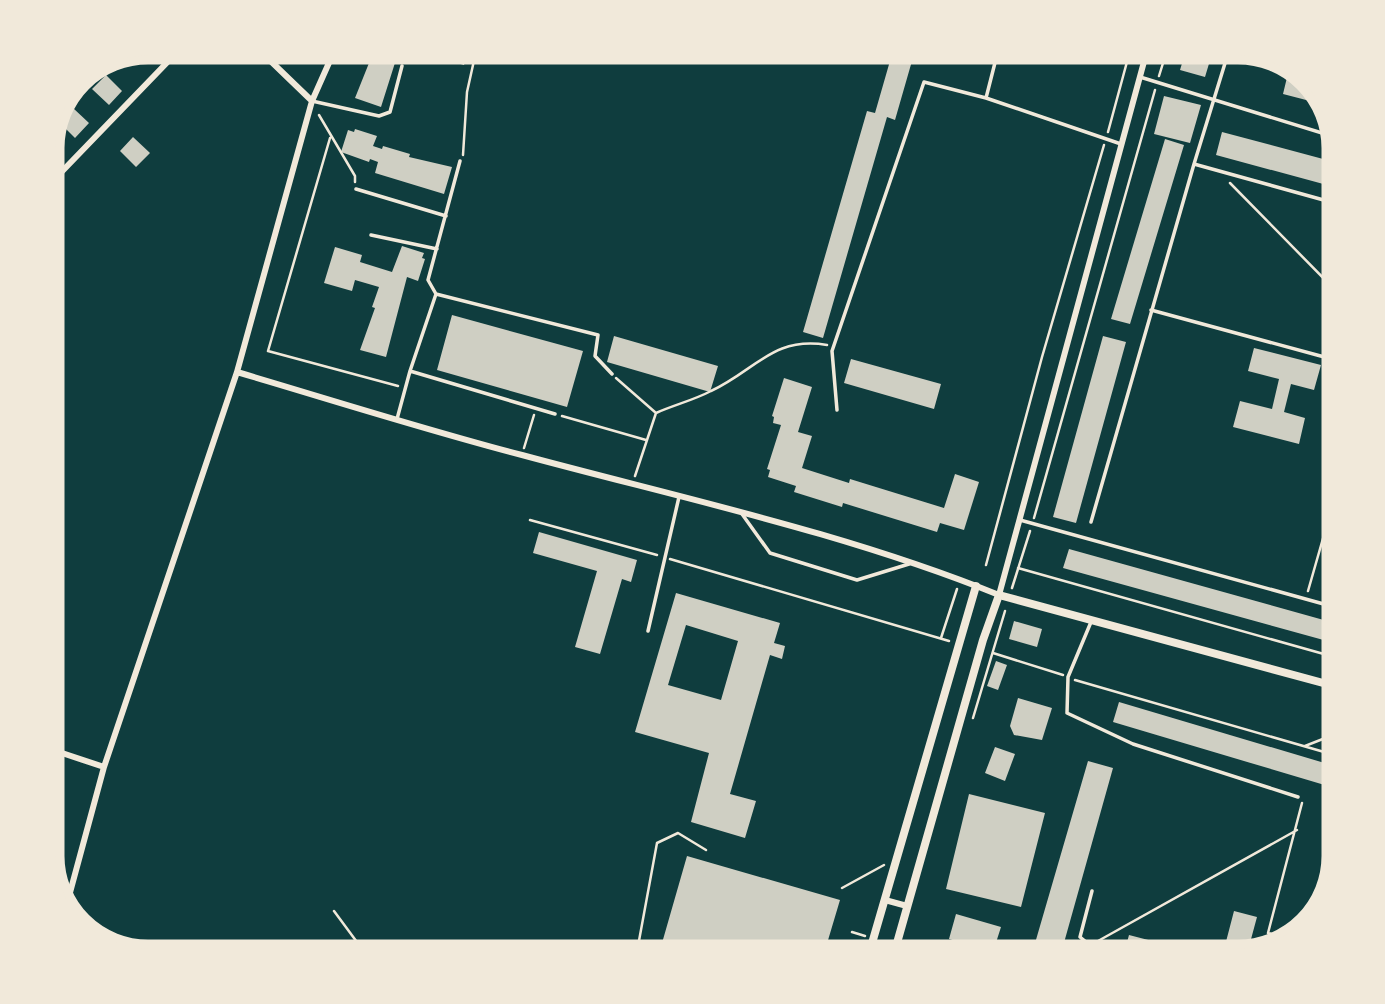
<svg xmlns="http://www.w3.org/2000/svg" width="1385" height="1004" viewBox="0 0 1385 1004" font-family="Montserrat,sans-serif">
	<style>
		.building { fill: #cfcfc3; fill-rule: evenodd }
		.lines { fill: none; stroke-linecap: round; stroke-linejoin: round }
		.path { stroke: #f1e9da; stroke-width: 2.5 }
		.service { stroke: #f1e9da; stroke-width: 3.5 }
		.minor { stroke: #f1e9da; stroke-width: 6 }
		.tertiary { stroke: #f1e9da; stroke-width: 8 }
		.rim { fill: none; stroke: #f1e9da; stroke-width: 9 }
	</style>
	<rect width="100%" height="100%" fill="#0f3d3e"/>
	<path class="building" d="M 372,47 L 400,47 L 381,107 L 355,98 L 371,58 L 369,57 Z
		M 434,47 L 470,47 L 464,65 L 437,57 L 439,49 Z
		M 894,47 L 916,47 L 895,120 L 887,117 L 823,338 L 803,332 L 867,111 L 875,113 Z
		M 1187,47 L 1214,47 L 1205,77 L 1180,70 Z
		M 1290,65 L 1298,68 L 1314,87 L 1310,101 L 1283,94 Z
		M 106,75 L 122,91 L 109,105 L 92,89 Z
		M 1164,96 L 1201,105 L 1190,143 L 1154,134 Z
		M 73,108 L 89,123 L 75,138 L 59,122 Z
		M 355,129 L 377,136 L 373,146 L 382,149 L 383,146 L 410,154 L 409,157 L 452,167 L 444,194 L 375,173 L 378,162 L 370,159 L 369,162 L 341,152 L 348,130 L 354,132 Z
		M 1222,132 L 1338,163 L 1338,188 L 1216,155 Z
		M 133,137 L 150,153 L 136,167 L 120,151 Z
		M 1165,139 L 1184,145 L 1130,324 L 1111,319 Z
		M 402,246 L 424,253 L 422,258 L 425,259 L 418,281 L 407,277 L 386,357 L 360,350 L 375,308 L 372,307 L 379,287 L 355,280 L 352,291 L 324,283 L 335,247 L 362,255 L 360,262 L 392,272 Z
		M 452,315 L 583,351 L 567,407 L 437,370 Z
		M 614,336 L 718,366 L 710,392 L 607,362 Z
		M 1103,336 L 1126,342 L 1076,523 L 1053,517 Z
		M 1254,348 L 1321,365 L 1314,390 L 1291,384 L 1284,412 L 1305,418 L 1299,444 L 1233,427 L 1240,401 L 1272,409 L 1279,379 L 1248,371 Z
		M 851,359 L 941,384 L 934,409 L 844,383 Z
		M 784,378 L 812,387 L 798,432 L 812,436 L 802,468 L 849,483 L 850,479 L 944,508 L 955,474 L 979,482 L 964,530 L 940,523 L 937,532 L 843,503 L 842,507 L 794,492 L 796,486 L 768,477 L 770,470 L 767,469 L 781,425 L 773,423 L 774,417 L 772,416 Z
		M 539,532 L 637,560 L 631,582 L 622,579 L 600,654 L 575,647 L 597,571 L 533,553 Z
		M 1069,549 L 1338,624 L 1338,644 L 1063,568 Z
		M 676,593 L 780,623 L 774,643 L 785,646 L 782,659 L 770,655 L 730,794 L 756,801 L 745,838 L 691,822 L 709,753 L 635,732 ZM 686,625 L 738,641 L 721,700 L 668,685 Z
		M 1014,621 L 1042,629 L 1037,647 L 1009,639 Z
		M 996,661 L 1007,665 L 998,690 L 987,686 Z
		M 1018,698 L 1052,708 L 1042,740 L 1014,735 L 1010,726 Z
		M 1119,702 L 1338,767 L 1338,789 L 1113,722 Z
		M 995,747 L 1015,754 L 1005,781 L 985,773 Z
		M 1088,761 L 1113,768 L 1060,957 L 1031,957 Z
		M 969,794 L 1045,813 L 1021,907 L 946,889 Z
		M 687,856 L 840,900 L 823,957 L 658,957 Z
		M 1234,911 L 1257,917 L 1247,954 L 1222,957 Z
		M 956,914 L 1001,927 L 993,952 L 949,939 Z
		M 1129,935 L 1156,942 L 1152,957 L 1123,957 Z"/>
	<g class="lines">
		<path class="path" d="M 1159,76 L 1168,47
			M 319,115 L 355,176 L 355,182
			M 1108,132 L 1131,47
			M 330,138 L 268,351 L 398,386
			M 463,155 L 467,92 L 477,47
			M 1230,183 L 1338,293
			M 616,378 L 656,413
			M 562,416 L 646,440
			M 524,448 L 534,415
			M 635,476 L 656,413 C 674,405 694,400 711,391 C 756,370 773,336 827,345
			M 1034,518 L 1155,90
			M 530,520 L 657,555
			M 670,559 L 949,641
			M 986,565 L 1042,357 L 1104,145
			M 1018,568 L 1338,658
			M 1012,588 L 1030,531
			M 1308,591 L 1338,486
			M 941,638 L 957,589
			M 993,653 L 1063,675
			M 1075,680 L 1338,756
			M 973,718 L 1005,611
			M 1305,746 L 1338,733
			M 1302,803 L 1268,933 L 1286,937 L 1304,928
			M 842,888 L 884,865
			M 334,911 L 368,957
			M 852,932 L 865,936
			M 1098,941 L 1297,830
			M 636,957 L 657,843 L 678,833 L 706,850"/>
		<path class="service" d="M 1230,47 L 1194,164 L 1338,204
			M 1140,77 L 1335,137
			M 986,98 L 999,47
			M 312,101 L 379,116 L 390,112 L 402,66
			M 460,161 L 428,280 L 436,294 L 598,335 L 595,356 L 612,374
			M 356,189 L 446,216
			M 371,235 L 437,249
			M 1151,310 L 1328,358
			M 410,371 L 436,294
			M 837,410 L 832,351 L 924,82 L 986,98 L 1121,144
			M 397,419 L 410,371 L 555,414
			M 742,514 L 770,553 L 857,580 L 909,564
			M 1020,520 L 1338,608
			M 1091,522 L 1194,164
			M 1091,622 L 1068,677 L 1067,713 L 1133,744 L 1298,797
			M 648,631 L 679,497
			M 1332,684 L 1338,666
			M 1092,891 L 1080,937 L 1104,957"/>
		<path class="minor" d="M 256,47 L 312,101
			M 47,187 L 182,47
			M 237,372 C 332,400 426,430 522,455 C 681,498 846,533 999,595 L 1148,47
			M 47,748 L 104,767
			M 885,900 L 907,906
			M 65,911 L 104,767 L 237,372 L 312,101 L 336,47"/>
		<path class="tertiary" d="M 868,957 L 976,586
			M 893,957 L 983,640 L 999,595 L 1338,687"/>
	</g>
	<path d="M0 0H1385V1004H0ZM148 60H1238A88 88 0 0 1 1326 148V856A88 88 0 0 1 1238 944H148A88 88 0 0 1 60 856V148A88 88 0 0 1 148 60Z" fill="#f1e9da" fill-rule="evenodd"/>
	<path class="rim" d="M148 60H1238A88 88 0 0 1 1326 148V856A88 88 0 0 1 1238 944H148A88 88 0 0 1 60 856V148A88 88 0 0 1 148 60Z"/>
</svg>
